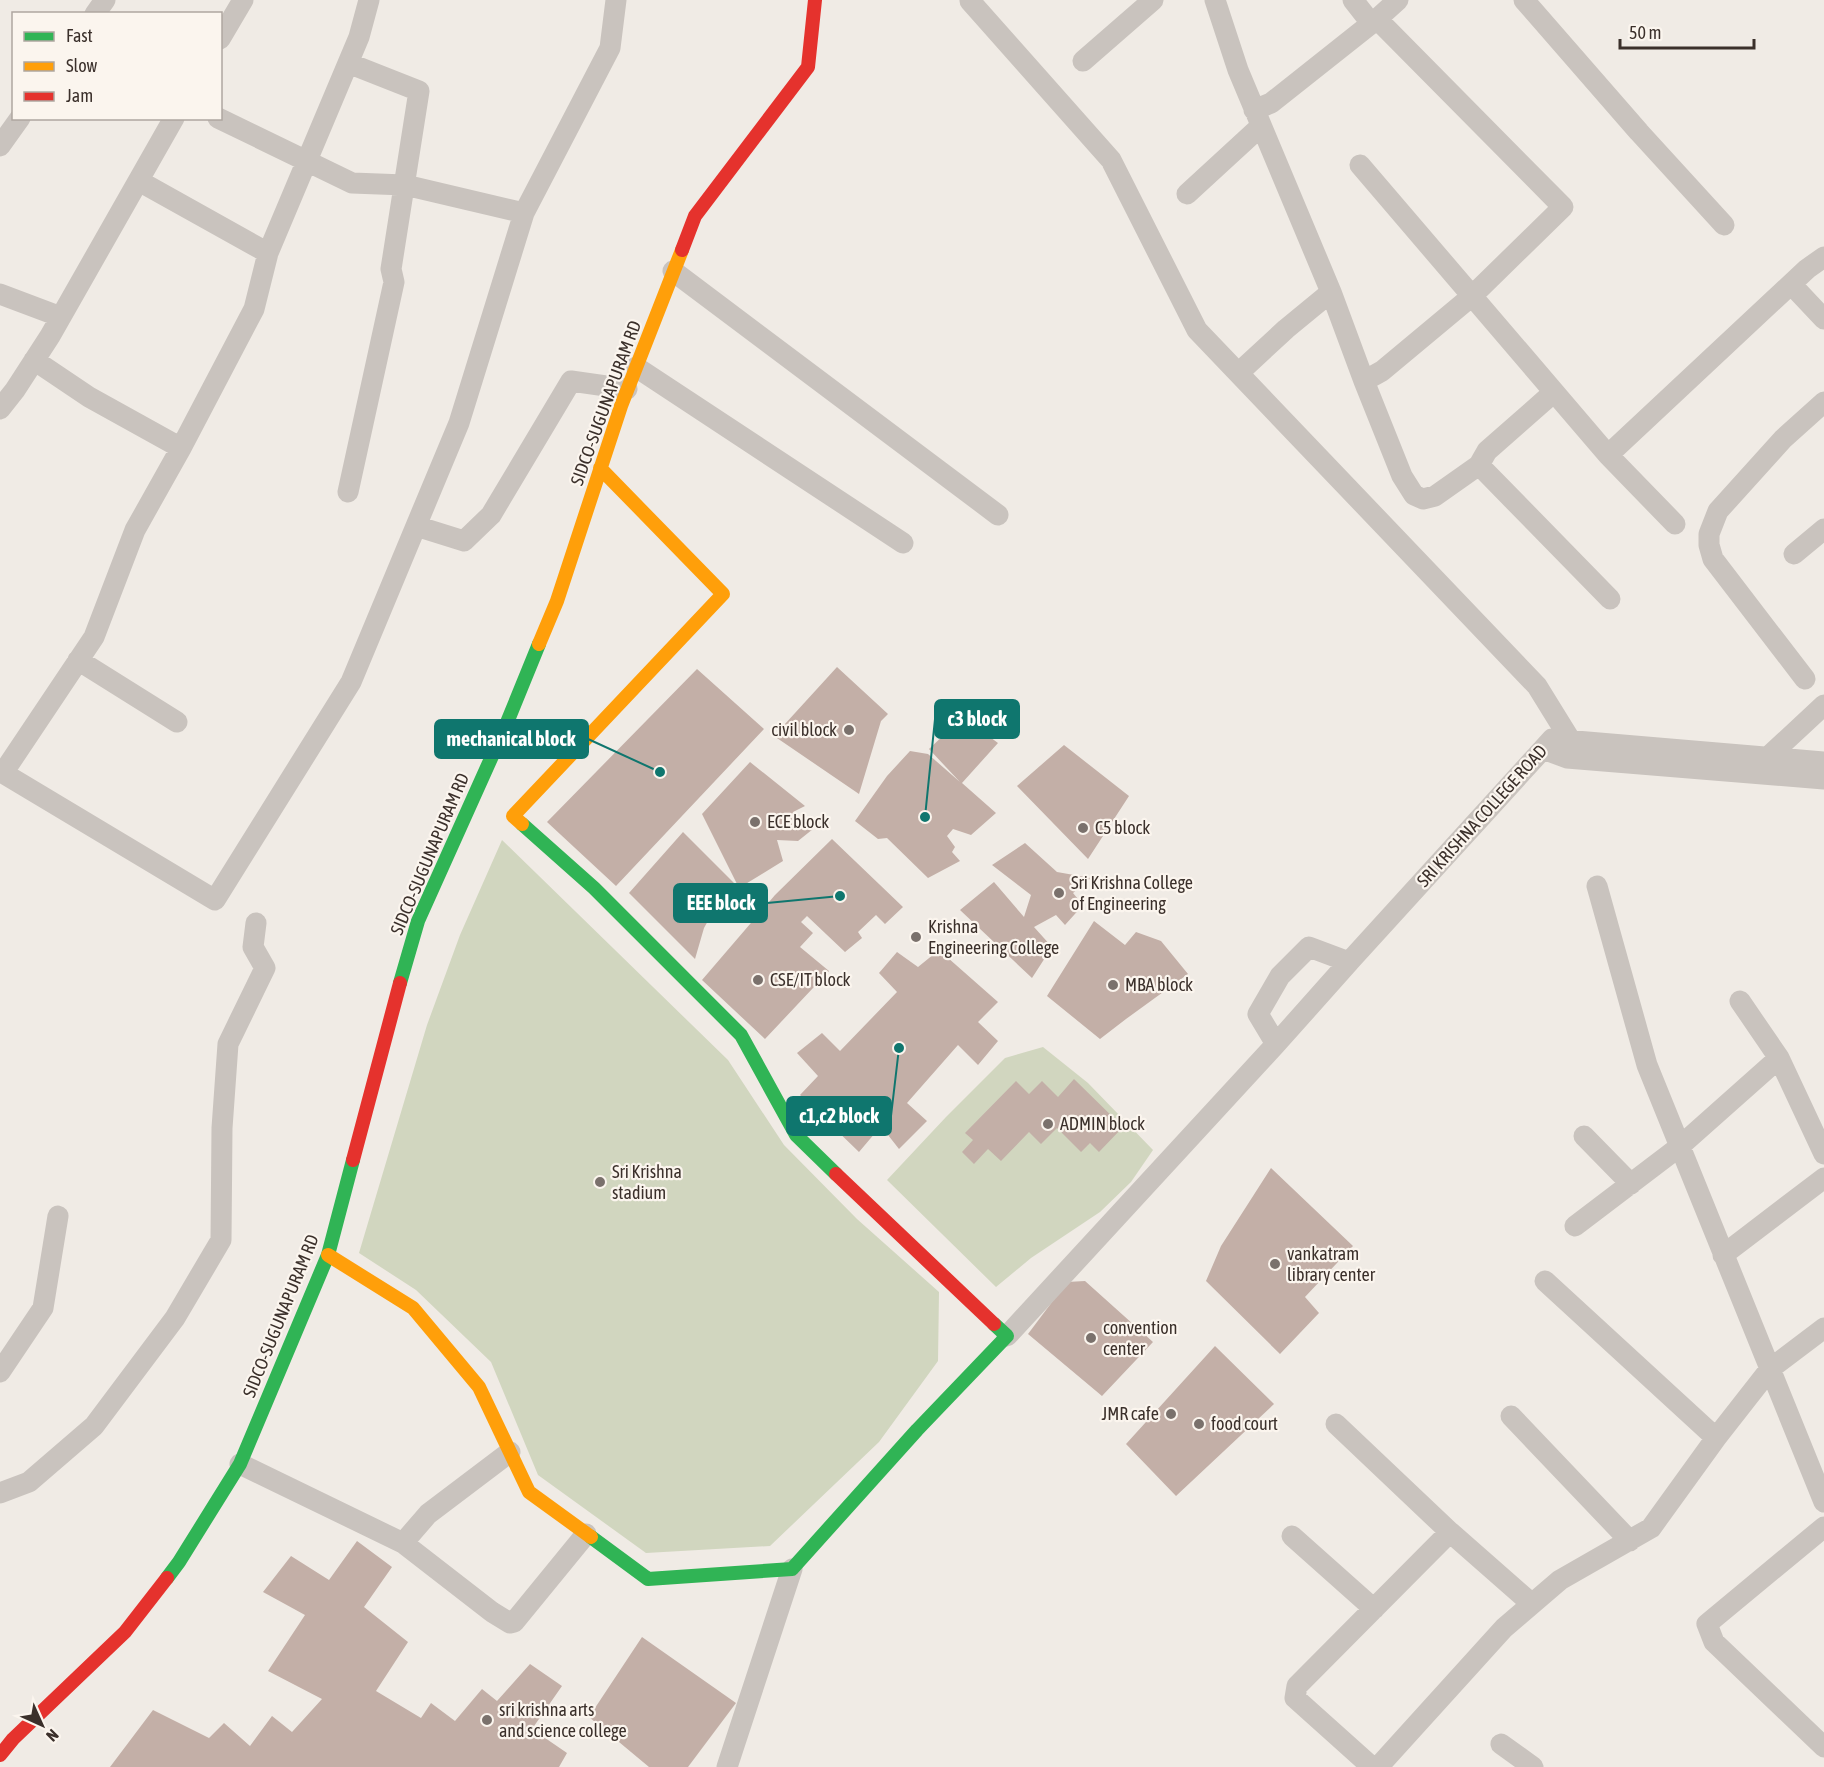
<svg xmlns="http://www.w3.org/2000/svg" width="1824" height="1767" viewBox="0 0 1824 1767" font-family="'Asap Condensed',sans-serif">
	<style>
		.green { fill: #d1d6bf }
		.building { fill: #c3afa7 }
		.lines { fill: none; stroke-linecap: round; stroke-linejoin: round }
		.street { stroke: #c9c3be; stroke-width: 21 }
		.fast { stroke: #30b455; stroke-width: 14 }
		.slow { stroke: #ff9f0a; stroke-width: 14 }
		.jam { stroke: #e5322d; stroke-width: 14 }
		.poi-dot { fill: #7a716c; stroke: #fbf5ee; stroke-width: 2 }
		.labels { text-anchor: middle; stroke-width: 4.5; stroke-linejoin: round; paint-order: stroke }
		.street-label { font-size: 18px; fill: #3b302b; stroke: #fbf5ee }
		.poi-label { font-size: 18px; fill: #3b302b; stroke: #fbf5ee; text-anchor: start }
		.leader { fill: none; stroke: #0f766e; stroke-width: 2 }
		.callout-dot { fill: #0f766e; stroke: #fbf5ee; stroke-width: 2 }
		.callout { fill: #0f766e; stroke: #0f766e; stroke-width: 2 }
		.callout-label { font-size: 20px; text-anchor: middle; font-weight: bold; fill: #fff }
	</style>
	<rect width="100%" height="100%" fill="#f0ebe5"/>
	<path class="green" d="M 502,840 L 728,1060 L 784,1145 L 857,1219 L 939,1292 L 938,1361 L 879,1442 L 770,1546 L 646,1553 L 538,1475 L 491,1362 L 416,1290 L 359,1253 L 427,1025 L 460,935 Z
		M 1043,1047 L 1088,1083 L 1153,1150 L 1131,1182 L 1100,1212 L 1031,1258 L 996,1287 L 887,1180 L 946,1117 L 1005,1058 Z"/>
	<path class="building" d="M 837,667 L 888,714 L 881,721 L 859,794 L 774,736 Z
		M 697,669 L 764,729 L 616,886 L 547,822 Z
		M 963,717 L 998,743 L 962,783 L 996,813 L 971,835 L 953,829 L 947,836 L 955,847 L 952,852 L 960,861 L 928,878 L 887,838 L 878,839 L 855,821 L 887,776 L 910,751 L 928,754 L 960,782 L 929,749 Z
		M 1064,745 L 1129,796 L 1088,859 L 1017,786 Z
		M 750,762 L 805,806 L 793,812 L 813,829 L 798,841 L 777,840 L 783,861 L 739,888 L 702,814 Z
		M 683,832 L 739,888 L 740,911 L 714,910 L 704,928 L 695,959 L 629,893 Z
		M 832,839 L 903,907 L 885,924 L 876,915 L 858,932 L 862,938 L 845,952 L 807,916 L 801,922 L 813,933 L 800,947 L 829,971 L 765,1039 L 702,980 L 775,895 Z
		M 1025,843 L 1057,872 L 1091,878 L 1073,893 L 1083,905 L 1065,925 L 1056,915 L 1034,927 L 1052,947 L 1032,978 L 960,910 L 994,882 L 1024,917 L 1031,895 L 992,865 Z
		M 1094,921 L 1125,945 L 1136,932 L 1161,941 L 1188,974 L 1126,1019 L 1100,1039 L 1047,996 Z
		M 939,950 L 998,1002 L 978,1022 L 998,1041 L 978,1065 L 958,1045 L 907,1103 L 927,1121 L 899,1149 L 881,1126 L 859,1152 L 800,1095 L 818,1076 L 797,1053 L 822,1033 L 840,1051 L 897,992 L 879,973 L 897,952 L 918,967 Z
		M 1074,1079 L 1123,1127 L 1099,1152 L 1090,1143 L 1081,1152 L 1057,1128 L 1041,1144 L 1029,1132 L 1001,1161 L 988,1149 L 974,1164 L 962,1152 L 973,1140 L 965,1133 L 1016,1081 L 1029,1094 L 1042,1081 L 1058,1097 Z
		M 1271,1168 L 1353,1246 L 1305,1297 L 1319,1313 L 1280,1354 L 1206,1281 L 1221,1246 Z
		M 1085,1281 L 1153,1342 L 1102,1396 L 1028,1334 L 1067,1282 Z
		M 1215,1346 L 1274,1404 L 1176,1496 L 1126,1444 Z
		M 357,1541 L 392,1567 L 364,1607 L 408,1642 L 376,1691 L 421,1718 L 431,1703 L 455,1721 L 482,1689 L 497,1701 L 530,1664 L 562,1686 L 532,1729 L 567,1753 L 559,1767 L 110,1767 L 153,1710 L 209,1738 L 224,1723 L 250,1746 L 272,1716 L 292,1732 L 322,1699 L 268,1671 L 305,1615 L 263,1592 L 291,1556 L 329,1580 Z
		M 642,1637 L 736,1703 L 688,1767 L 649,1767 L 589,1717 Z"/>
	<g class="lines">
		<path class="street" d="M 1215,0 L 1238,70 L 1331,292 L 1364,381 L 1402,476 L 1414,495 L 1423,499 L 1435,496 L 1479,465 L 1487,451 L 1554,392
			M 1353,0 L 1371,23
			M 1524,0 L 1639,132 L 1724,225
			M 970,1 L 1111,160 L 1197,330 L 1537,686 L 1571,741 L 1585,759
			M 95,14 L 105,0
			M 220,39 L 243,0
			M 1083,61 L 1153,0
			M 348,63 L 419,91 L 391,269 L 394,282 L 348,492
			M 1254,110 L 1271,103 L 1377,19 L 1398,0
			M 218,118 L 352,183 L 405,185 L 524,213
			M 0,146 L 20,118
			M 1360,165 L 1608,455 L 1807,269 L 1824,257
			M 139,181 L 268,253 L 359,37 L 369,0
			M 1187,194 L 1261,126
			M 268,253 L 254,309 L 181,448 L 135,530 L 94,637 L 3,773 L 215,900 L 351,682 L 416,526 L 464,541 L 491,515 L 571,381 L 627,389
			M 673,271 L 998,515
			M 1791,284 L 1824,319
			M 0,294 L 61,317
			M 34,360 L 89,397 L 181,448
			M 1246,366 L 1286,329 L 1331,292
			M 636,367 L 903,543
			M 1364,381 L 1382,371 L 1472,296 L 1563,207 L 1377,19
			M 0,409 L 15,390 L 50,336 L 174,118
			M 1608,455 L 1675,524
			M 1479,465 L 1610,599
			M 416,526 L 459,423 L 524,213 L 610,48 L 616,0
			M 1794,554 L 1824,529
			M 78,660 L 177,722
			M 1805,679 L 1713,559 L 1709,545 L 1709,534 L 1718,511 L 1783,439 L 1824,402
			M 1543,749 L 1567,758 L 1824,779
			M 1768,757 L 1824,705
			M 1597,886 L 1647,1065 L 1824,1502
			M 1349,962 L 1552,739 L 1824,762
			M 1740,1001 L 1779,1058 L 1824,1154
			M 1584,1136 L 1631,1184
			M 1575,1226 L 1679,1147 L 1779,1058
			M 1723,1255 L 1824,1178
			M 1545,1281 L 1716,1438
			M 1007,1336 L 1276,1044 L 1349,962 L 1309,947 L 1280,976 L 1258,1014 L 1276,1044
			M 0,1372 L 43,1308 L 58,1216
			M 1511,1416 L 1630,1541
			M 1336,1424 L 1450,1532 L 1532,1604
			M 240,1464 L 403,1543 L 492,1612 L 510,1623 L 514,1622 L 586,1534
			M 0,1493 L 29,1482 L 94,1426 L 175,1318 L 221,1240 L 222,1128 L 228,1044 L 265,968 L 253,947 L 256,923
			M 1824,1527 L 1707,1624 L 1714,1642 L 1824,1747
			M 1292,1536 L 1374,1609
			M 403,1543 L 428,1514 L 510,1452
			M 1501,1744 L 1533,1767
			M 727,1767 L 792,1569
			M 1372,1767 L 1295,1698 L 1297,1686 L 1450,1532
			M 1378,1767 L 1504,1628 L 1560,1580 L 1651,1528 L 1716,1438 L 1770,1369 L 1824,1328"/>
		<path class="fast" d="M 522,824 L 594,888 L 741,1035 L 796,1135 L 836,1174
			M 400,983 L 418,921 L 506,725 L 539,644
			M 591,1537 L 648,1579 L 792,1569 L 917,1430 L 1007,1336 L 994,1324
			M 167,1578 L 179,1562 L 240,1464 L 328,1255 L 353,1160"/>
		<path class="slow" d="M 539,644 L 557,601 L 621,406 L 682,250
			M 522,824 L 513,816 L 723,594 L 600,468
			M 328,1255 L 413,1308 L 479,1387 L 529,1492 L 591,1537"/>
		<path class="jam" d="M 682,250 L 695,216 L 808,67 L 815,0
			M 353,1160 L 400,983
			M 836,1174 L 994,1324
			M 0,1755 L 13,1739 L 125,1632 L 167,1578"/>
	</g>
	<g class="poi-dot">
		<circle cx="849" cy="730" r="6"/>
		<circle cx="755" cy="822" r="6"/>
		<circle cx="1083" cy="828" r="6"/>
		<circle cx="1059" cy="893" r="6"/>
		<circle cx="916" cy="937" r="6"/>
		<circle cx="758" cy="980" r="6"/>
		<circle cx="1113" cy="985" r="6"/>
		<circle cx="1048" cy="1124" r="6"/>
		<circle cx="600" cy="1182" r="6"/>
		<circle cx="1275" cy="1264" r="6"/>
		<circle cx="1091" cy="1338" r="6"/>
		<circle cx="1171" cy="1414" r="6"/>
		<circle cx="1199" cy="1424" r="6"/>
		<circle cx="487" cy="1720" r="6"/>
	</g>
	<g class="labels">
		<g class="street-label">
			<text transform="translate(606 403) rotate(-70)" y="6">SIDCO-SUGUNAPURAM RD</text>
			<text transform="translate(1482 816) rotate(-48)" y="6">SRI KRISHNA COLLEGE ROAD</text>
			<text transform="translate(430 854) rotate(-67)" y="6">SIDCO-SUGUNAPURAM RD</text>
			<text transform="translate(281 1316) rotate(-68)" y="6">SIDCO-SUGUNAPURAM RD</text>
		</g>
		<g class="poi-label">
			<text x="837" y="736" text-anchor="end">civil block</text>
			<text x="767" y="828">ECE block</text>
			<text x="1095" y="834">C5 block</text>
			<text x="1071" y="889">Sri Krishna College<tspan x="1071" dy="21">of Engineering</tspan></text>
			<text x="928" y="933">Krishna<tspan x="928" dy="21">Engineering College</tspan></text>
			<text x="770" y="986">CSE/IT block</text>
			<text x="1125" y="991">MBA block</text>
			<text x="1060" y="1130">ADMIN block</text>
			<text x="612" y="1178">Sri Krishna<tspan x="612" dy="21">stadium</tspan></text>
			<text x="1287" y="1260">vankatram<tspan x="1287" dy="21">library center</tspan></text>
			<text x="1103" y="1334">convention<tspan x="1103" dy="21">center</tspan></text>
			<text x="1159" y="1420" text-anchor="end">JMR cafe</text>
			<text x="1211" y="1430">food court</text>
			<text x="499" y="1716">sri krishna arts<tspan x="499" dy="21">and science college</tspan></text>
		</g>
	</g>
	<path class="leader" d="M925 817L935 719M660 772L588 739M840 896L767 903M899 1048L891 1116"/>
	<g class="callout-dot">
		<circle cx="925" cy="817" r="6"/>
		<circle cx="660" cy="772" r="6"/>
		<circle cx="840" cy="896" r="6"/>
		<circle cx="899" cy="1048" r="6"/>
	</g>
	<g class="callout">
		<rect x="935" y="700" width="84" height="38" rx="6"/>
		<rect x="435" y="720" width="153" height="38" rx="6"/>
		<rect x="674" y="884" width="93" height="38" rx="6"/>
		<rect x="787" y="1097" width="104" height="38" rx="6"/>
	</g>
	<g class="callout-label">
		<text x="977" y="726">c3 block</text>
		<text x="511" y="746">mechanical block</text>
		<text x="721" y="910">EEE block</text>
		<text x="839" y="1123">c1,c2 block</text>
	</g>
	<rect x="12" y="12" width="210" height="108" fill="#fbf5ee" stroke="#aea6a0" stroke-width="1.5"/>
	<rect x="24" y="32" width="30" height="9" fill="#30b455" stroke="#aea6a0" stroke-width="1.5"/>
	<text x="66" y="42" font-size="18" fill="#3b302b">Fast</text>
	<rect x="24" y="62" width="30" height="9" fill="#ff9f0a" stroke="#aea6a0" stroke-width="1.5"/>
	<text x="66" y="72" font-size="18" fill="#3b302b">Slow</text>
	<rect x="24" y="92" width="30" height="9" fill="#e5322d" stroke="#aea6a0" stroke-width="1.5"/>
	<text x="66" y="102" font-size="18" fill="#3b302b">Jam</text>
	<g transform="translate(42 1725) rotate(135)" stroke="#fbf5ee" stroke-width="4.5" paint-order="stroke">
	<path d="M0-4.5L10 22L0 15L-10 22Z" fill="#3b302b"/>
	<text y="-9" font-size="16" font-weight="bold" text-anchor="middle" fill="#3b302b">N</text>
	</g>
	<path d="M1620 39v9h134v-9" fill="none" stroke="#3b302b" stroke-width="3"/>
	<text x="1629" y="39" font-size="18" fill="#3b302b" stroke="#fbf5ee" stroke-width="4.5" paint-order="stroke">50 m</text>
</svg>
